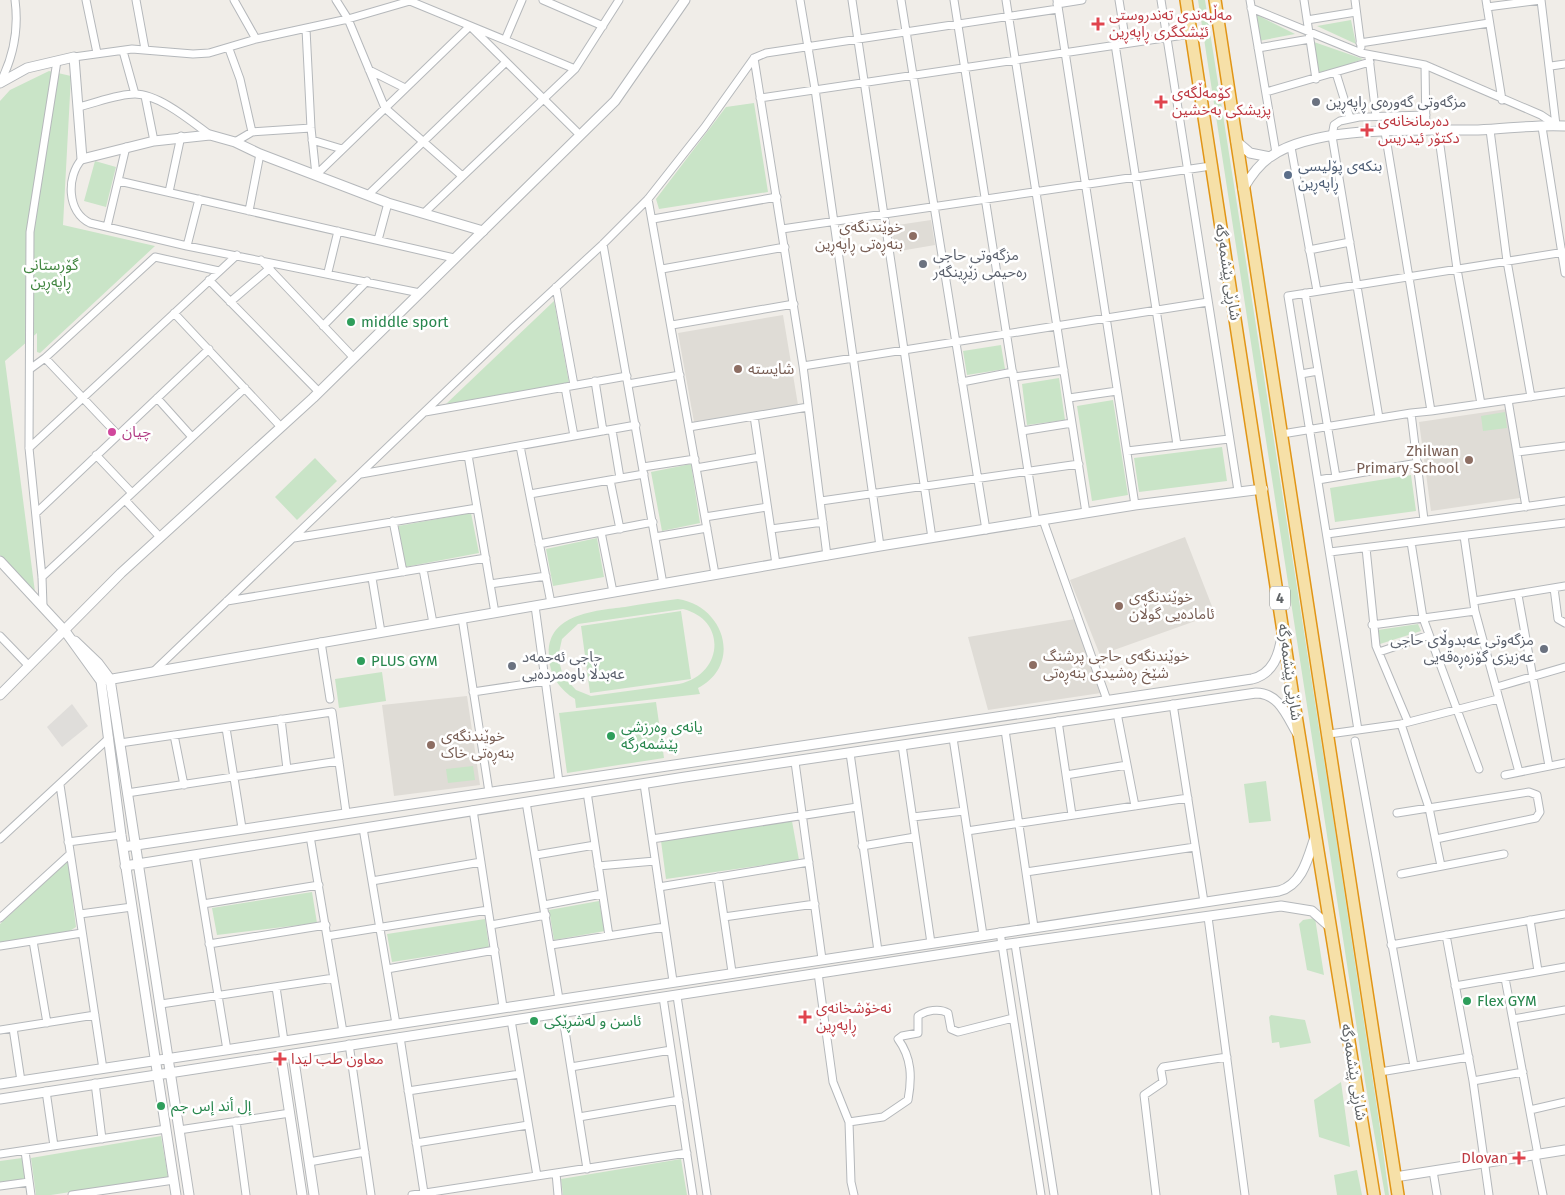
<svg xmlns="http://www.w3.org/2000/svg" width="1565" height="1195" viewBox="0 0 1565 1195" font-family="'Fira Sans','Noto Sans Arabic',sans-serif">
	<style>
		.industrial { fill: #dfddda }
		.education { fill: #dfdcd6 }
		.green { fill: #c9e4c7; fill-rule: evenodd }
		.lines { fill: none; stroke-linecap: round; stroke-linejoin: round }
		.minor-casing { stroke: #b5b8bb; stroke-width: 9 }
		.tertiary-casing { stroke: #b5b8bb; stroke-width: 11 }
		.secondary-casing { stroke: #b4b7ba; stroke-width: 11 }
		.trunk-casing { stroke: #e19516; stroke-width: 14 }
		.minor { stroke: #fff; stroke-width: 7 }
		.tertiary { stroke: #fff; stroke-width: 9 }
		.secondary { stroke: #fff; stroke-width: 9 }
		.trunk { stroke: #f6e0a8; stroke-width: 11 }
		.health-dot { fill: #e0444e; stroke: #fff; stroke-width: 2 }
		.worship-dot { fill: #6b7280; stroke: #fff; stroke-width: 2 }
		.service-dot { fill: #5c6f8a; stroke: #fff; stroke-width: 2 }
		.education-dot { fill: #8d6e63; stroke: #fff; stroke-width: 2 }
		.leisure-dot { fill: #2e9e5b; stroke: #fff; stroke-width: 2 }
		.hotel-dot { fill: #d1479c; stroke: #fff; stroke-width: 2 }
		.labels { text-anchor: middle; stroke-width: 5; stroke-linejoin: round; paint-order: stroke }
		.shield { fill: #fff; stroke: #8f9294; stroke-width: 1 }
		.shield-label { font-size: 14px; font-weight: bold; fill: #5f6366 }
		.health-label { font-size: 15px; fill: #be3a42; stroke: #fff; text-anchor: start }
		.worship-label { font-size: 15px; fill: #5b616d; stroke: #fff; text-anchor: start }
		.service-label { font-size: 15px; fill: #4e5e75; stroke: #fff; text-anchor: start }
		.education-label { font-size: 15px; fill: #785e54; stroke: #fff; text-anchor: start }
		.park-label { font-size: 15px; fill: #40853f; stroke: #fff }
		.street-label { font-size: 15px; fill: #5f6366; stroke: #fff }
		.leisure-label { font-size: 15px; fill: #27864d; stroke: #fff; text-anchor: start }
		.hotel-label { font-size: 15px; fill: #b23c85; stroke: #fff; text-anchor: start }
	</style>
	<rect width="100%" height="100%" fill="#f0ede8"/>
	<path class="industrial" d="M 72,704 L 88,726 L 62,747 L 47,727 Z"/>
	<path class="education" d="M 931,220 L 935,245 L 894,252 L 891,226 Z
		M 783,315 L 798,405 L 694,422 L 678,333 Z
		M 1507,409 L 1520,498 L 1431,511 L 1419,422 Z
		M 1185,537 L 1215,614 L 1100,655 L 1070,580 Z
		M 1075,619 L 1101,693 L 988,710 L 968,637 Z
		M 467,696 L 480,785 L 394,796 L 382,705 Z"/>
	<path class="green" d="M 1198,0 L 1205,0 L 1333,817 L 1379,1121 L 1389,1195 L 1385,1195 L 1365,1081 Z
		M 1257,15 L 1295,34 L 1259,41 Z
		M 1351,20 L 1356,44 L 1317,26 Z
		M 1314,42 L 1363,59 L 1319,75 Z
		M 49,71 L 71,76 L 63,225 L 155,246 L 40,353 L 37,352 L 37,333 L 5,361 L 35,592 L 0,555 L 0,101 L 10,90 Z
		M 754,103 L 768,192 L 659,209 L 656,199 L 726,107 Z
		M 95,161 L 116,167 L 106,207 L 84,201 Z
		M 554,301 L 569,383 L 446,404 Z
		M 1001,345 L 1005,369 L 967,375 L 963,351 Z
		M 1059,378 L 1065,420 L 1027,425 L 1022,384 Z
		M 1113,400 L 1128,495 L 1092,501 L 1077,406 Z
		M 1505,412 L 1507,428 L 1483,431 L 1481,416 Z
		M 1222,447 L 1227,481 L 1139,492 L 1134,458 Z
		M 315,458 L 337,481 L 297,520 L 275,497 Z
		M 691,464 L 700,523 L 662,531 L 651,472 Z
		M 1411,475 L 1416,511 L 1335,522 L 1330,488 Z
		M 471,513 L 479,553 L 405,567 L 398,526 Z
		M 597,538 L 604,577 L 553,586 L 546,549 Z
		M 678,599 C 724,606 743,664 698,688 L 700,694 L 576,708 L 575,699 C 560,690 550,676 549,658 C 545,614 593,611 625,607 C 642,604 660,601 678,599 ZM 683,609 C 728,620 723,675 679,684 L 591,696 L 576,690 L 563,676 L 558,657 L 562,639 L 578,624 Z
		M 681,611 L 691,679 L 590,693 L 581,626 Z
		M 1418,624 L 1421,631 L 1380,644 L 1378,630 Z
		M 382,672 L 386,701 L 339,708 L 335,679 Z
		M 656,702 L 664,758 L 567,773 L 559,713 Z
		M 473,766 L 475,780 L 448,783 L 446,769 Z
		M 1266,781 L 1271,821 L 1249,823 L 1244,784 Z
		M 792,821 L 799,860 L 666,879 L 661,841 Z
		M 68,861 L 76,927 L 68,932 L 0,943 L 0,924 Z
		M 312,892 L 317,923 L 217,935 L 212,908 Z
		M 599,901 L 605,931 L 554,940 L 549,910 Z
		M 1315,918 L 1324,975 L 1307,970 L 1299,924 L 1303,920 Z
		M 485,919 L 489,947 L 392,962 L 387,934 Z
		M 1271,1015 L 1305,1020 L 1311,1043 L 1280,1048 L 1279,1042 L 1272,1043 L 1269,1017 Z
		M 1341,1082 L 1350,1147 L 1319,1137 L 1314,1100 Z
		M 161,1136 L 168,1177 L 51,1195 L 36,1195 L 31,1158 Z
		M 22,1158 L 25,1179 L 0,1182 L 0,1161 Z
		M 681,1159 L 687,1195 L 563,1195 L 561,1179 Z
		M 1357,1170 L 1362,1195 L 1337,1195 L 1334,1175 Z"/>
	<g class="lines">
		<g class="minor-casing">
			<path id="minor" d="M 86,0 L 97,53
				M 136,0 L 145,49
				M 234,0 L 256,39
				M 336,0 L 348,19 L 385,108 L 461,175
				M 543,0 L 603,26
				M 800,0 L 815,89 L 880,546
				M 852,0 L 932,538
				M 901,0 L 986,530
				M 954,0 L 1036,522
				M 1006,0 L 1086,513
				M 1057,0 L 1135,505
				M 1119,0 L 1126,43
				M 1161,0 L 1238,491
				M 1250,0 L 1276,153
				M 1304,0 L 1316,79
				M 1355,0 L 1361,47
				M 1486,0 L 1502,100
				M 1541,0 L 1556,125
				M 1057,4 L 1082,0
				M 1487,7 L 1541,0
				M 1251,8 L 1361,53 L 1425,65 L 1541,115 L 1556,125
				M 1307,20 L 1356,12
				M 306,29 L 311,128 L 316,175
				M 505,40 L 522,0
				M 1360,43 L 1489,23
				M 1115,44 L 1177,445
				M 1258,48 L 1310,39
				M 229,49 L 240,79 L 252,132
				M 123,51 L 135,94
				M 74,57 L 132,49 L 193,54 L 209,53 L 256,39 L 348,19 L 410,1 L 575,69
				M 1369,57 L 1376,116
				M 754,58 L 803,366 L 827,556
				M 1425,65 L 1426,131
				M 1551,66 L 1565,64
				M 369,70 L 405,88
				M 1336,73 L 1350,118
				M 0,83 C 14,56 19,30 15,0
				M 1266,92 L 1370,62
				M 145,96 L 154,141
				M 760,98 L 1191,34
				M 78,107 C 96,103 117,94 135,94 C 159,94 192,122 210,135
				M 1542,127 L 1565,273
				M 1490,130 L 1507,261 L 1531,397
				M 1438,131 L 1457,269 L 1481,404
				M 1385,132 L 1431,411 L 1411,413 L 1424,520
				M 312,140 L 342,149
				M 235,142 L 252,132 L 311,128
				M 1291,147 L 1317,291
				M 82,159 C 66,177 67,212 90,223 L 187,246 L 420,293
				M 316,175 L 470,26 L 580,135
				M 119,181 L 454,258
				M 169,192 L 181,136
				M 368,195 L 506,62
				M 648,199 L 715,574
				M 249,211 L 260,154
				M 424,213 L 575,69 L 619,0
				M 653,219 L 777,197
				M 107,227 L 126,147
				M 782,229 L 1211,166
				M 378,240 L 388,203
				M 603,244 L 663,584
				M 187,246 L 199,199
				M 1309,250 L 1350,242
				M 261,260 L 354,358
				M 662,269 L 785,247
				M 328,272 L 338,231
				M 209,280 L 319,392
				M 556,287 L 574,385
				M 1305,293 L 1336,477
				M 230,302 L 270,268
				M 174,313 L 281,427
				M 672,325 L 794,304
				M 323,326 L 367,281
				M 45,358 L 118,435
				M 803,366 L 1208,302
				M 30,369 L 45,358 L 155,257 L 219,271
				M 1301,374 L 1318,371
				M 1014,377 L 1064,370
				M 595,381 L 603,431
				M 962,382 L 1013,372
				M 628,384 L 680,375
				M 565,387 L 574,436
				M 157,398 L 192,437
				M 1069,398 L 1117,391
				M 1431,411 L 1508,400
				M 425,412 L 627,376
				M 754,416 L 776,564
				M 1379,418 L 1332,136 L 1334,125 L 1340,121 L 1359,117 L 1426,115
				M 689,427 L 808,407
				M 612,430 L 620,478
				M 1022,431 L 1072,423
				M 1282,434 L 1411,413
				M 520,446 L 551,603
				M 29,448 L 237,255
				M 1127,451 L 1229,439
				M 1517,452 L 1565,446
				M 96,455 L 132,493
				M 468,455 L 495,613
				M 643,467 L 695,459
				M 696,468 L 760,457
				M 361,474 L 636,425
				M 610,480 L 620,529
				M 1318,480 L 1418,463
				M 530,494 L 644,474
				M 125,500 L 160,537
				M 821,501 L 1079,464
				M 1526,507 L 1508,400 L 1565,392
				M 36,513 L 209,349
				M 705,517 L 767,507
				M 1043,520 L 1107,700
				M 393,521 L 403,572
				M 771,529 L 823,522
				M 601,532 L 613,592
				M 1327,534 L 1565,501
				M 1464,536 L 1475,611 L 1519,772
				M 655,537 L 707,528
				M 294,538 L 477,508
				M 1411,542 L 1423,618 L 1479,769
				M 539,544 L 653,522
				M 1366,548 L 1376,646 L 1408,722
				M 1330,552 L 1565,523
				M 423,569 L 433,623
				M 42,577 L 245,388
				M 372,578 L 381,632
				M 490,584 L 546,576
				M 1554,588 L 1558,619 L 1565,623
				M 1518,595 L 1549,766
				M 227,601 L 486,558
				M 1474,601 L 1565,586
				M 43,606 L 42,577 L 29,448 L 30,232 L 57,61
				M 535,606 L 559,782
				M 462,618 L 489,792
				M 1372,625 L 1475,611
				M 0,636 L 29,666
				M 321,642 L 330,699
				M 1379,652 L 1429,635
				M 154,671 L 512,328 L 603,244 L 648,199 L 704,128 L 754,58 L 766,53 L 1058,9
				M 1497,687 L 1565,667
				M 473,692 L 546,681
				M 1173,704 L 1204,902
				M 1117,713 L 1135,806
				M 281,719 L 287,769
				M 1058,721 L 1072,815
				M 1401,724 L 1429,808 L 1441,866
				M 226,728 L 242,828
				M 1005,730 L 1034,927
				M 1358,730 L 1401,724 L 1498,699
				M 1329,734 L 1358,730 L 1288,296 L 1565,252
				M 174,735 L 184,785
				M 953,738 L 983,935
				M 1355,741 L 1414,1066
				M 120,743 L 332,712 L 346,812
				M 902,745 L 931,943
				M 850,753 L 878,951
				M 795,762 L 822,959
				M 1066,775 L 1127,765
				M 1505,775 L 1565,763
				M 644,784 L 673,981
				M 60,785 L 103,1069
				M 587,792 L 609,936
				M 127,793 L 339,761
				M 526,802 L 559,999
				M 473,810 L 503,1007
				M 1397,813 L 1529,792 L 1537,795 L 1540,812 L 1536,818 L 1436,839
				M 913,817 L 964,811
				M 363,828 L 396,1024
				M 967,831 L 1188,798
				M 310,836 L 343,1032
				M 0,839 L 109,738
				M 652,839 L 857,807
				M 68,842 L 121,835
				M 862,846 L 915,837
				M 195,855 L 227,1050
				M 536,855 L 595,845
				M 598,866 L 655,861
				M 1026,872 L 1195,847
				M 1401,874 L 1504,854
				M 718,877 L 732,972
				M 372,881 L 481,862
				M 659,887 L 809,862
				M 203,904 L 319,885
				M 544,905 L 602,894
				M 80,914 L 132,907
				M 724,917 L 815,904
				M 1208,917 L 1245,1195
				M 0,918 L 70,854
				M 1530,920 L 1538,971
				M 491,925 L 546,915
				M 1000,932 L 1041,1195
				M 1446,935 L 1473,1081 L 1523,1072
				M 327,936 L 488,910
				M 33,941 L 47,1023
				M 209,944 L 326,925
				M 1015,944 L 1054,1195
				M 551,945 L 665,927
				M 1391,945 L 1565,914
				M 0,946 L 82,933
				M 387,969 L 495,950
				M 818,973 L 833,1082 L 849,1122 L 851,1182 L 854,1195
				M 1505,978 L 1538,1155
				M 1455,986 L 1565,967
				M 276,987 L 284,1041
				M 677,996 L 707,1195
				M 663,997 L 693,1195
				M 161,1004 L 334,978
				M 562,1012 L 587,1169
				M 1513,1019 L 1565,1010
				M 511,1020 L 537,1176
				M 13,1028 L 21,1081
				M 0,1030 L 95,1015
				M 400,1037 L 424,1193
				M 349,1044 L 371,1195
				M 571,1067 L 671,1050
				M 1380,1072 L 1469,1057
				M 1473,1081 L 1489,1195
				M 95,1083 L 102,1139
				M 46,1091 L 54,1146
				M 408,1091 L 520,1074
				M 1530,1110 L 1565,1102
				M 579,1117 L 679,1100
				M 236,1121 L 246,1195
				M 849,1122 L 883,1117 L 908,1100 C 912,1078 912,1058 898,1039 L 902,1036 L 918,1033 L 918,1016 C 926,1010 940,1008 948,1013 L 951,1029 L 958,1032 L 1013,1018
				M 179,1130 L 290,1113
				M 416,1143 L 528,1125
				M 25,1151 L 31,1195
				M 0,1154 L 166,1129
				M 1535,1155 L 1543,1195
				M 309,1162 L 365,1152
				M 1433,1171 L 1437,1195
				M 556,1173 L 558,1195
				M 0,1186 L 29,1182
				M 72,1195 L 174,1180
				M 412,1195 L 687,1153
				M 1156,1195 L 1144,1095 L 1163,1082 L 1161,1070 L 1163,1067 L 1227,1057"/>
		</g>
		<g class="tertiary-casing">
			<path id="tertiary" d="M 0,83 L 27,68 L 74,57 L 82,159 L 154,141 L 210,135 L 235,142 L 260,154 L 388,203 L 483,231
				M 1236,141 L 1250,153 L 1270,157
				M 1243,189 C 1250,177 1258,165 1270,157 C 1316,124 1422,131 1478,130 C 1507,129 1537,124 1565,126
				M 0,561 L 65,631 L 101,681 L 121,835 L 176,1195
				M 75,641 L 98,663 L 110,679 L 189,1195
				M 101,681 L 880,546 L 1135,505 L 1263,489
				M 123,847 L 1252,679 C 1273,674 1279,655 1282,636
				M 125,866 L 685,777 L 1256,693 C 1279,693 1287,716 1297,733
				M 293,1054 L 314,1195
				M 281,1056 L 302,1195
				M 0,1084 L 1279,891 C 1302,885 1308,858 1315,837
				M 0,1099 L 1002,945 L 1281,906 L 1312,911 L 1330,927
				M 1395,1177 L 1565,1150"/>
		</g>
		<g class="secondary-casing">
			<path id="secondary" d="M 0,695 L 121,573 L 313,398 L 615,101 L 685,0"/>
		</g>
		<g class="trunk-casing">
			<path id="trunk" d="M 1186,0 L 1294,703 L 1374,1195
				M 1215,0 L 1398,1195"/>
		</g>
		<use href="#minor" class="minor"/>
		<use href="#tertiary" class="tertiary"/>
		<use href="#secondary" class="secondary"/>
		<use href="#trunk" class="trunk"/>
	</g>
	<g class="health-dot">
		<path d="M1095.5 16.5h5v5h5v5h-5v5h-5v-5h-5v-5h5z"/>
		<path d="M1158.5 94.5h5v5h5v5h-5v5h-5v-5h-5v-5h5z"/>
		<path d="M1364.5 122.5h5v5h5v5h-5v5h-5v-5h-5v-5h5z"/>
		<path d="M802.5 1009.5h5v5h5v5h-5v5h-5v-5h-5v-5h5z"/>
		<path d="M277.5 1051.5h5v5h5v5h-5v5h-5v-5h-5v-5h5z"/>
		<path d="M1516.5 1150.5h5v5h5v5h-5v5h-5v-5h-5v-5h5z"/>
	</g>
	<g class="worship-dot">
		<circle cx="1316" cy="102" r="5"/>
		<circle cx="923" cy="264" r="5"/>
		<circle cx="1544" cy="649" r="5"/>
		<circle cx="512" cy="666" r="5"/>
	</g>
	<circle class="service-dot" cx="1288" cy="175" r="5"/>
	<g class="education-dot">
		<circle cx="913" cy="236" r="5"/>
		<circle cx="738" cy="369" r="5"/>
		<circle cx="1469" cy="460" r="5"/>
		<circle cx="1119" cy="606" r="5"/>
		<circle cx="1033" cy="665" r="5"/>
		<circle cx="431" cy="745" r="5"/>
	</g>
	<g class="leisure-dot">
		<circle cx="351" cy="322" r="5"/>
		<circle cx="361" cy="661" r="5"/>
		<circle cx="611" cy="736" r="5"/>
		<circle cx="1467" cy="1001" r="5"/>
		<circle cx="534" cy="1021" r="5"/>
		<circle cx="161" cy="1106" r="5"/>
	</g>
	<circle class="hotel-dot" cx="112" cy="432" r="5"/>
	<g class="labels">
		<rect class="shield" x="1270" y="586.5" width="20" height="23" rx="4"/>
		<g class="shield-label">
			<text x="1280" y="603">4</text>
		</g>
		<g class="health-label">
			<text x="1109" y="20">مەڵبەندی تەندروستی<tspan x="1109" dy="17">ئێشکگری ڕاپەڕین</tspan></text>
			<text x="1172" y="98">کۆمەڵگەی<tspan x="1172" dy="17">پزیشکی بەخشین</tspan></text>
			<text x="1378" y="126">دەرمانخانەی<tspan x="1378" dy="17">دکتۆر ئیدریس</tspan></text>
			<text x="816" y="1013">نەخۆشخانەی<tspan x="816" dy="17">ڕاپەڕین</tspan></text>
			<text x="291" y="1064">معاون طب لیدا</text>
			<text x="1508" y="1163" text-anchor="end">Dlovan</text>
		</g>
		<g class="worship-label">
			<text x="1326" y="107">مزگەوتی گەورەی ڕاپەڕین</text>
			<text x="933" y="260">مزگەوتی حاجی<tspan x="933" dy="17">رەحیمی زێڕینگەر</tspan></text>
			<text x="1534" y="645" text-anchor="end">مزگەوتی عەبدوڵای حاجی<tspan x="1534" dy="17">عەزیزی گۆزەڕەقەیی</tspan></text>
			<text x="522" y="662">حاجی ئەحمەد<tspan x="522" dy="17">عەبدڵا باوەمردەیی</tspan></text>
		</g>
		<g class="service-label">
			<text x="1298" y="171">بنکەی پۆلیسی<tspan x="1298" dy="17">ڕاپەڕین</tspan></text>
		</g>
		<g class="education-label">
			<text x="903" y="232" text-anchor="end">خوێندنگەی<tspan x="903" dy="17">بنەڕەتی ڕاپەڕین</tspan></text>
			<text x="748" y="374">شایستە</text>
			<text x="1459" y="456" text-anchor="end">Zhilwan<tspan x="1459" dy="17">Primary School</tspan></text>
			<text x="1129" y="602">خوێندنگەی<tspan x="1129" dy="17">ئامادەیی گوڵان</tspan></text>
			<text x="1043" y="661">خوێندنگەی حاجی پرشنگ<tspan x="1043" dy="17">شێخ ڕەشیدی بنەڕەتی</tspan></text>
			<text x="441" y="741">خوێندنگەی<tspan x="441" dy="17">بنەڕەتی خاک</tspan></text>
		</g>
		<g class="park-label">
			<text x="51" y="270">گۆڕستانی<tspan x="51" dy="17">ڕاپەڕین</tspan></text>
		</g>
		<g class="street-label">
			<text transform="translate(1228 272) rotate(81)" y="5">شاڕێی پێشمەرگە</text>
			<text transform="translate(1290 672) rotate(82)" y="5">شاڕێی پێشمەرگە</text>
			<text transform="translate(1354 1072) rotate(81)" y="5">شاڕێی پێشمەرگە</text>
		</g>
		<g class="leisure-label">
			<text x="361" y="327">middle sport</text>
			<text x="371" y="666">PLUS GYM</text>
			<text x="621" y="732">یانەی وەرزشی<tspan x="621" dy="17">پێشمەرگە</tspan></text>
			<text x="1477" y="1006">Flex GYM</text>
			<text x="544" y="1026">ئاسن و لەشڕێکی</text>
			<text x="171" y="1111">إل أند إس جم</text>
		</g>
		<g class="hotel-label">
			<text x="122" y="437">چيان</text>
		</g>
	</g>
</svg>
